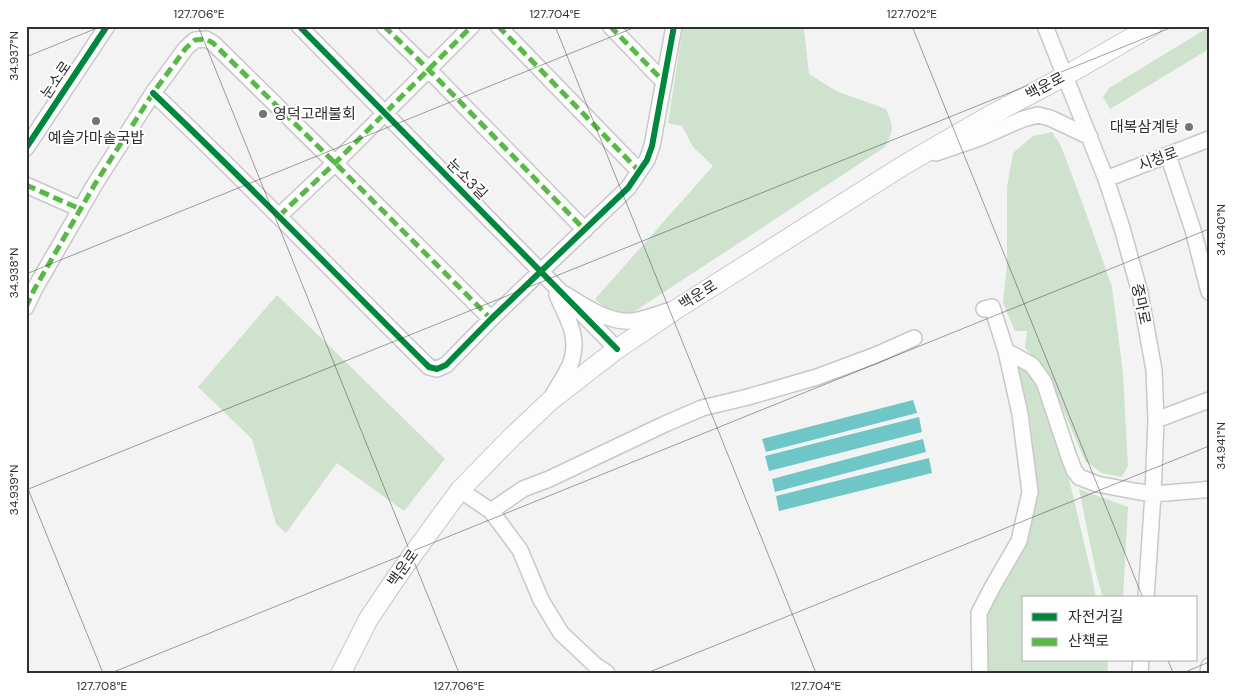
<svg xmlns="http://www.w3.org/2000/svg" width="1235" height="699" viewBox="0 0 1235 699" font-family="'DM Sans','Noto Sans KR',sans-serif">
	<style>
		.green { fill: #cfe2ce }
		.water { fill: #6fc6c7 }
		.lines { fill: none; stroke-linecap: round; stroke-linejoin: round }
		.minor-casing { stroke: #c8c8c8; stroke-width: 18 }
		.major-casing { stroke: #c8c8c8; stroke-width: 21 }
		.minor { stroke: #fdfdfd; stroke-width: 15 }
		.major { stroke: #fdfdfd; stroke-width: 19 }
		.quiet { stroke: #58b947; stroke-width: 5; stroke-dasharray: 10 5; stroke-linecap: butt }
		.cycleway-casing { stroke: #fff; stroke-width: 9 }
		.cycleway { stroke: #00873e; stroke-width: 6 }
		.ticks { fill: none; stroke: #303030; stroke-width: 1; stroke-opacity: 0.45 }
		.poi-dot { fill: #747474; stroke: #fff; stroke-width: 2 }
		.labels { text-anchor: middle; stroke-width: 4; stroke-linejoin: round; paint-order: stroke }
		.street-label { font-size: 15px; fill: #303030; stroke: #fff }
		.poi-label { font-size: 15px; fill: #303030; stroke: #fff; text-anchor: start }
		.neatline { fill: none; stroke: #303030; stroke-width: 2 }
		.ticks-label { font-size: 12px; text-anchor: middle; fill: #303030 }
	</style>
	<rect width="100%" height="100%" fill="#f3f3f3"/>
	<path class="green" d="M 683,26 L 828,26 L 804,29 L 809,74 L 836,91 L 886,109 C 894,128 894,129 885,147 L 629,315 C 611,313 608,311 595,299 L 713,166 L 693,147 L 682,126 L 668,123 Z
		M 1209,27 L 1209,49 L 1110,109 L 1103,97 L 1109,88 Z
		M 1052,132 L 1061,146 L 1086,213 L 1112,287 L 1123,373 L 1128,466 L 1122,477 L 1102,473 L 1085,461 L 1046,370 L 1025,348 L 1027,331 L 1015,331 L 1003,303 L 1007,264 L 1007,187 L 1013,153 L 1033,136 Z
		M 277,295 L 445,459 L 404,511 L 337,463 L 286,533 L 276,524 L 252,439 L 198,387 Z
		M 1017,364 L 1031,374 L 1050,423 L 1070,483 L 1091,572 L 1096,598 L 1024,598 L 1024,660 L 1107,660 L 1108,665 L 1107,673 L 986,673 L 983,614 L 999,591 L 1024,546 L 1037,494 L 1031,426 Z
		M 1079,489 L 1128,507 L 1123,598 L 1103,598 L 1096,573 Z"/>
	<path class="water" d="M 913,400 L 917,413 L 766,452 L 762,439 Z
		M 919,417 L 922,432 L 769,471 L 765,456 Z
		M 923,439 L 926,452 L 775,492 L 772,479 Z
		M 929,458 L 932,473 L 779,511 L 776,496 Z"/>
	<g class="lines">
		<g class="minor-casing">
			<path id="minor" d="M 299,26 L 617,349
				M 384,26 L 429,70 L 585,230
				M 498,26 L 639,171
				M 610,26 L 664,82
				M 1045,26 L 1106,179 L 1122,228 L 1140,293 L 1154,370 L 1156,420 L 1153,494 L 1146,598
				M 153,93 C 247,182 337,276 429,367 L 437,369 L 446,365 L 491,319 L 628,188 L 647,160 L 652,146 L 674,26
				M 26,148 L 107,26
				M 936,153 L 977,139 L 1023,119 L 1038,115 L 1050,118 L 1090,137
				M 1168,155 L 1193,230 L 1209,292
				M 1106,179 L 1209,139
				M 26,185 L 80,209
				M 279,216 L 335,163 L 472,26
				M 26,307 L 34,290 L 95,184 L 153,93 L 186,48 L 195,40 L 206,39 L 213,43 L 335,163 L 491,319
				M 1006,351 L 1032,365 L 1044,382 L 1069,457 L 1074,470 L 1079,477 L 1097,484 L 1134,491 L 1153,494 L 1203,490 L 1209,489
				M 552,397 C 557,387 570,369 572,359 C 579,335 566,316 557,295 L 561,292 C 580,303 607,323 630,321 C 641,321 657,314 668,311
				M 1156,420 L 1209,400
				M 460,490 L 491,511 L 520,550 L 541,600 L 561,633 L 595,665 L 607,673
				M 491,511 L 523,489 L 549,479 L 665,424 L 702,408 L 748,397 L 817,377 L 876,355 L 914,338
				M 980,673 L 979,613 L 993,586 L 1019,541 L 1030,492 L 1020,414 L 1006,351 L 992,307 L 984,309
				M 1140,673 L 1141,660
				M 1208,673 L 1209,666"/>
		</g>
		<g class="major-casing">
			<path id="major" d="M 341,673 L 369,618 L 403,568 L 460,490 L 513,436 L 550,401 L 617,349 L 675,310 L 904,165 L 989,116 L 1065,76 L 1152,26"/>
		</g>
		<use href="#minor" class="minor"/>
		<use href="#major" class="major"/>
		<path class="quiet" d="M 384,26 L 429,70 L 585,230
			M 498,26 L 639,171
			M 610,26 L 664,82
			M 26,185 L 80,209
			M 279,216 L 335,163 L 472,26
			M 26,307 L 34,290 L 95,184 L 153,93 L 186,48 L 195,40 L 206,39 L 213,43 L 335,163 L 491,319"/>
		<g class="cycleway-casing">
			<path id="cycleway" d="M 299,26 L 617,349
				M 153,93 C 247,182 337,276 429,367 L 437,369 L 446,365 L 491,319 L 628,188 L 647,160 L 652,146 L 674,26
				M 26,148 L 107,26"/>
		</g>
		<use href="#cycleway" class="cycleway"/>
	</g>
	<path class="ticks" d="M 198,26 L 459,673M 555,26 L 816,673M 912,26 L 1143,598M 26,57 L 102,26M 26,274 L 638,26M 26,484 L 103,673M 26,490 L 1175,26M 1168,660 L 1173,673M 111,673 L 1209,229M 647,673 L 1209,446M 1183,673 L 1209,662"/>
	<g class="poi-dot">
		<circle cx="263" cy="114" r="5"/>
		<circle cx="96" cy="121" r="5"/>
		<circle cx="1189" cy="127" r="5"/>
	</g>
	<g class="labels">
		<g class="street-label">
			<text transform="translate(56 80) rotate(-56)" y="5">눈소로</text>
			<text transform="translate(1045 86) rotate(-28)" y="5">백운로</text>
			<text transform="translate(1158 159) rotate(-21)" y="5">시청로</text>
			<text transform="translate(467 179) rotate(45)" y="5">눈소3길</text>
			<text transform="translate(698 295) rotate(-32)" y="5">백운로</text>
			<text transform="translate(1141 304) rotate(78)" y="5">중마로</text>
			<text transform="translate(403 568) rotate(-55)" y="5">백운로</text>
		</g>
		<g class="poi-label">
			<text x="273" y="119">영덕고래불회</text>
			<text x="1179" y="132" text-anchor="end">대복삼계탕</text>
			<text x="96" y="143" text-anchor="middle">예슬가마솥국밥</text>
		</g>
	</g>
	<rect width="1235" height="699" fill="none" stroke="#ffffff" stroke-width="55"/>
	<rect x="1022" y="596" width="175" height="65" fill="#ffffff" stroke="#acacac"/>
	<rect x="1032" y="613" width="25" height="8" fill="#00873e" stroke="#acacac"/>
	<text x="1068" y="622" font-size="15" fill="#303030">자전거길</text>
	<rect x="1032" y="638" width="25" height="8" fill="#58b947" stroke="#acacac"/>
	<text x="1068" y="646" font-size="15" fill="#303030">산책로</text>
	<rect x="28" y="28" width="1180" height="644" class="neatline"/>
	<g class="ticks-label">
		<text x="199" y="18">127.706°E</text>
		<text x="555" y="18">127.704°E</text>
		<text x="912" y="18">127.702°E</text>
		<text transform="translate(14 56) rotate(-90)" y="4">34.937°N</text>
		<text transform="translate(1221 230) rotate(-90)" y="4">34.940°N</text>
		<text transform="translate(14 273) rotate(-90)" y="4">34.938°N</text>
		<text transform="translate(1221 446) rotate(-90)" y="4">34.941°N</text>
		<text transform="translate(14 490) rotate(-90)" y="4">34.939°N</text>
		<text x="102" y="690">127.708°E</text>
		<text x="459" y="690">127.706°E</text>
		<text x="816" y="690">127.704°E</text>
	</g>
</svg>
